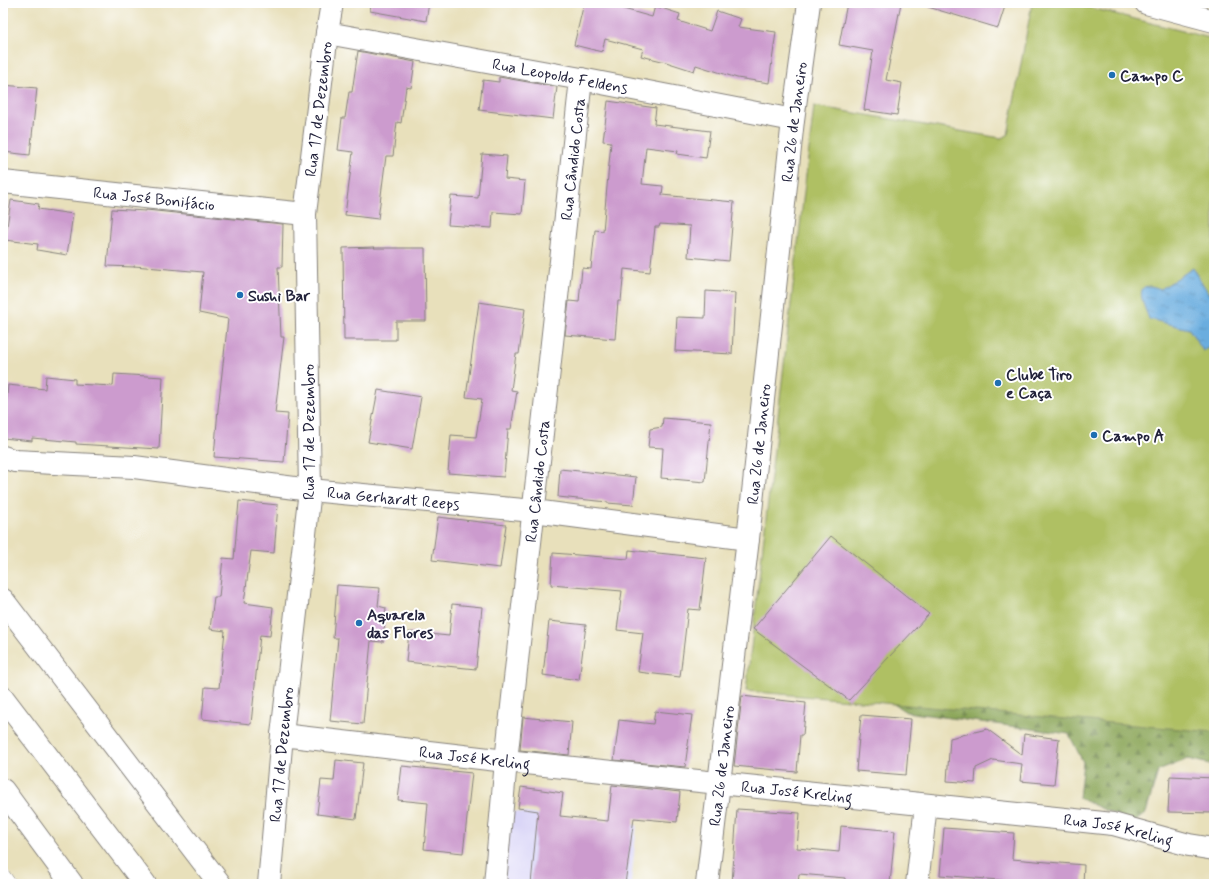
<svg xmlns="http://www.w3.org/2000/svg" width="1217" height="887" viewBox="0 0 1217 887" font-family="Mynerve,sans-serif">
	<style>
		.built { fill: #dad6f7 }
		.forest { fill: url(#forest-firs); stroke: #56644a }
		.green { fill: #afc063; stroke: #68714f }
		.water { fill: url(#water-ripples); stroke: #46688d }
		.building { fill: #cc9bce }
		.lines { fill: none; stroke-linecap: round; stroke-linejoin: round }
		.lane-casing { stroke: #85817b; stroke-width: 12 }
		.street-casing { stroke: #85817b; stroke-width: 24 }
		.secondary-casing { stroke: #85817b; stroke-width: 24 }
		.highway-casing { stroke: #85817b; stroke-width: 24 }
		.lane { stroke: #fff; stroke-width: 11 }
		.street { stroke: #fff; stroke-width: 22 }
		.secondary { stroke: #fff; stroke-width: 22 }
		.highway { stroke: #fff; stroke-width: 22 }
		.poi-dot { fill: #1f6fb2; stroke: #fff; stroke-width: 1.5 }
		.labels { text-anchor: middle; stroke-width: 4; stroke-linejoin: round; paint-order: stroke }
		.street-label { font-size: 16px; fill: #22223b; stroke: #fff }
		.poi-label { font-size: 16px; font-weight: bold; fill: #22223b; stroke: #fff; text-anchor: start }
	</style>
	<defs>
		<pattern id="forest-firs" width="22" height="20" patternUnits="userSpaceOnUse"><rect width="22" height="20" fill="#8ba659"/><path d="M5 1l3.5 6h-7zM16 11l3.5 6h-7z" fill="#71874b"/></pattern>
		<pattern id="water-ripples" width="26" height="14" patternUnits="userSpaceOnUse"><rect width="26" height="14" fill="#6aaddf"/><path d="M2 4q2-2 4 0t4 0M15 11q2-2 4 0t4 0" fill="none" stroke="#578cb6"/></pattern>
	</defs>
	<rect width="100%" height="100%" fill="#fff"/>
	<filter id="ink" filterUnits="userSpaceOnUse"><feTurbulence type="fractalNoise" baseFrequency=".025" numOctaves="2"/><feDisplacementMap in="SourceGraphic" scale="8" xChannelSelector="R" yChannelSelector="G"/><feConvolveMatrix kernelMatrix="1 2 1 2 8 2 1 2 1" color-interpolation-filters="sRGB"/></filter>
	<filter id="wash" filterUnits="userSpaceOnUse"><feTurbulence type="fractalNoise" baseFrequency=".012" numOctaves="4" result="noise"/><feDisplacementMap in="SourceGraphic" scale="16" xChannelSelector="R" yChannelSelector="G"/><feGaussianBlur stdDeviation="0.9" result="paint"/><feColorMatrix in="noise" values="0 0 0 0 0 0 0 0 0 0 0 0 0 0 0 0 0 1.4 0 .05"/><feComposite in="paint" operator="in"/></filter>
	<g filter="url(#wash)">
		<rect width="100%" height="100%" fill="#e8e0bb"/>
		<path class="built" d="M 508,811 L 637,825 L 631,884 L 500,884 Z"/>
		<path class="forest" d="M 1214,588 L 1214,765 L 1188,759 L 1158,771 L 1146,813 L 1133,823 L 1079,798 L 1083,762 L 1069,734 L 906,712 L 886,699 Z"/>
		<path class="green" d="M 1032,3 L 1072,3 L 1214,39 L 1214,732 L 746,691 L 814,106 L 1001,138 L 1008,135 Z"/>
		<path class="water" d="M 1193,268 L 1209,294 L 1214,296 L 1214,344 L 1203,351 L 1189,329 L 1149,319 C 1147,312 1133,286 1149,286 C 1153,286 1157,288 1161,289 Z"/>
		<g id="blocks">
			<path class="building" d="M 371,3 L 429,3 L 426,21 L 370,11 Z
				M 584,3 L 614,3 L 613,6 L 652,17 L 655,6 L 680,14 L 678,21 L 710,31 L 717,11 L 741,19 L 738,27 L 776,32 L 769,83 L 737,78 L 696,65 L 694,71 L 666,62 L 641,56 L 643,49 L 605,39 L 602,52 L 574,45 Z
				M 847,3 L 901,3 L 886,80 L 902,83 L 897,115 L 864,110 L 873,51 L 839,45 Z
				M 929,3 L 1006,3 L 998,28 L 928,7 Z
				M 358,51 L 415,62 L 411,88 L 406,87 L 401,123 L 397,122 L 393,156 L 386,156 L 378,219 L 345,215 L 353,152 L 338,150 L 342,118 L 345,118 L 349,92 L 352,92 Z
				M 499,77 L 557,87 L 553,119 L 479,110 L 483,80 L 499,82 Z
				M 3,85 L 37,88 L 30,155 L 3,152 Z
				M 608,101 L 656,108 L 654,124 L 710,131 L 706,158 L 677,154 L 678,151 L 646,147 L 642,184 L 663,186 L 662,195 L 734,202 L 729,261 L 688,257 L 690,226 L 660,224 L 659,227 L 655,227 L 650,272 L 624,269 L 621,301 L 618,301 L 615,339 L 565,335 L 569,301 L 579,302 L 582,268 L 591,269 L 595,230 L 603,231 L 611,142 L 603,141 Z
				M 482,154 L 507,156 L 505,179 L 525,181 L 522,214 L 493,212 L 492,228 L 448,225 L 451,196 L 478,198 Z
				M 11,200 L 39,204 L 38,209 L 73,214 L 67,255 L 37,250 L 38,244 L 5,240 Z
				M 112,209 L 146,211 L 146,210 L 283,224 L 282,267 L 278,267 L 281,337 L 284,337 L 275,413 L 288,414 L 284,462 L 214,457 L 218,409 L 228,319 L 199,313 L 203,272 L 134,266 L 134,267 L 107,266 Z
				M 375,247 L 374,248 L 425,248 L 426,321 L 396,321 L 396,340 L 344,340 L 343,248 Z
				M 706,291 L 735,293 L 732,354 L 675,351 L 677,317 L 705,318 Z
				M 479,302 L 525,309 L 519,354 L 516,354 L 511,390 L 517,391 L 511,429 L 508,429 L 504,477 L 448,473 L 451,435 L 476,437 L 482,399 L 466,397 Z
				M 114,374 L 163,377 L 159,449 L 76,444 L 76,442 L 32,438 L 32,441 L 3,438 L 8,385 L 45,389 L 46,376 L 75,379 L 75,384 L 113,386 Z
				M 378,390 L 421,397 L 412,449 L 368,442 Z
				M 663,418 L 711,422 L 705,482 L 661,478 L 663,448 L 648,447 L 650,429 L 662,427 Z
				M 560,469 L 636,477 L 633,505 L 607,503 L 608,502 L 558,497 Z
				M 239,501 L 278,505 L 274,553 L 251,551 L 244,603 L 273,607 L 270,636 L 260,635 L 251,724 L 202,719 L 205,687 L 219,688 L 225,631 L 210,629 L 214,597 L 219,597 L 223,558 L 234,559 Z
				M 438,517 L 506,525 L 500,568 L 432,560 Z
				M 831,536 L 929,614 L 849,700 L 753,629 Z
				M 629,550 L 706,558 L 700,610 L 688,609 L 680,677 L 638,672 L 643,633 L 617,630 L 622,591 L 551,585 L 553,553 L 628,559 Z
				M 337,585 L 380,588 L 378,606 L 386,608 L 383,642 L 371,641 L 363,724 L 330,721 L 338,638 L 333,638 Z
				M 452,604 L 482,607 L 476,669 L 406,662 L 409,632 L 449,636 Z
				M 549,621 L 586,625 L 579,680 L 543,675 Z
				M 742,696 L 806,703 L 803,735 L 800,735 L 797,772 L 734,766 Z
				M 655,711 L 692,715 L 685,767 L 614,760 L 619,720 L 653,724 Z
				M 861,715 L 911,719 L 906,775 L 856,771 Z
				M 523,717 L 572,722 L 569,755 L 520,750 Z
				M 987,729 L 1022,755 L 1024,734 L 1059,739 L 1054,784 L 1020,781 L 1022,764 L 993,760 L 976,768 L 975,783 L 947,781 L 950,738 Z
				M 336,760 L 363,763 L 356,819 L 317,814 L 321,780 L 334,781 Z
				M 402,766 L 472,773 L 463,853 L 424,849 L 428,803 L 398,800 Z
				M 1170,776 L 1214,778 L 1214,813 L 1168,812 Z
				M 612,785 L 680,792 L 677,822 L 634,818 L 625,884 L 531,884 L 538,811 L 518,808 L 521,787 L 563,793 L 560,816 L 608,821 Z
				M 737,809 L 800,813 L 797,848 L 839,852 L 841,826 L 895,831 L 890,884 L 845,884 L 845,878 L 799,874 L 798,884 L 732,884 Z
				M 944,828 L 1014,833 L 1012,859 L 1084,865 L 1083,884 L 1022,884 L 1022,882 L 940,875 Z"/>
		</g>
	</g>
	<g filter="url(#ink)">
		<use href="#blocks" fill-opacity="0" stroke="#85817b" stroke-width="1"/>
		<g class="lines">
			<g class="lane-casing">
				<path id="lane" d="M 3,873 L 11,884"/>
			</g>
			<g class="street-casing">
				<g id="street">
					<path id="s1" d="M 327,33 L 581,79 L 793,120"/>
					<path id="s2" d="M 3,182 L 305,214"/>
					<path id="s3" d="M 3,457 L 15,461 L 134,467 L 310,490 L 534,511 L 748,539"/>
					<path id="s4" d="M 282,735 L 506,761 L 1113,824 L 1189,845 L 1214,849"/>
					<path id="s5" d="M 495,884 L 506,761 L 581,79"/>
					<path d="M 917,884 L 926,805"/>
				</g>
			</g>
			<g class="secondary-casing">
				<g id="secondary">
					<path d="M 1146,3 L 1214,21"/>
					<path d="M 3,790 L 72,884"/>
					<path id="s6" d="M 269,884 L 282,735 L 310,490 L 305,214 L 327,33 L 332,3"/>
					<path id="s7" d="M 707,884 L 748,539 L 793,120 L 809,3"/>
				</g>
			</g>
			<g class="highway-casing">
				<path id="highway" d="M 3,600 L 220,884
					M 3,698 L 145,884"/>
			</g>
			<use href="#lane" class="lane"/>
			<use href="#street" class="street"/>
			<use href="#secondary" class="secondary"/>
			<use href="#highway" class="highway"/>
		</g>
	</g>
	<g class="poi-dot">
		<circle cx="1112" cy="75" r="4"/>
		<circle cx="240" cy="295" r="4"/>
		<circle cx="998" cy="383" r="4"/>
		<circle cx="1094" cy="435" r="4"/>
		<circle cx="359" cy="623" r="4"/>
	</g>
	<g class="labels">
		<g class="street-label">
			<text dy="6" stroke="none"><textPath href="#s1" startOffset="237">Rua Leopoldo Feldens</textPath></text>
			<text dy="6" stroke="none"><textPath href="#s6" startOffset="778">Rua 17 de Dezembro</textPath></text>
			<text dy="6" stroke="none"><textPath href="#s7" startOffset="767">Rua 26 de Janeiro</textPath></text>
			<text dy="6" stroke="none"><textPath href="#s5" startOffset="729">Rua Cândido Costa</textPath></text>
			<text dy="6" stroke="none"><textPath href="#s2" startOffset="152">Rua José Bonifácio</textPath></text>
			<text transform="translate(308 432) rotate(-90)" y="6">Rua 17 de Dezembro</text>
			<text dy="6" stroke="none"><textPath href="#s7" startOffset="443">Rua 26 de Janeiro</textPath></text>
			<text dy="6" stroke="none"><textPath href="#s5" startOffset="405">Rua Cândido Costa</textPath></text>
			<text dy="6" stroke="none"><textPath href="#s3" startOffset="393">Rua Gerhardt Reeps</textPath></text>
			<text dy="6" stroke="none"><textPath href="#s6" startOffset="130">Rua 17 de Dezembro</textPath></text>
			<text dy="6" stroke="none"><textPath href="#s4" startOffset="194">Rua José Kreling</textPath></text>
			<text dy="6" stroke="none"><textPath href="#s7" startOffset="119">Rua 26 de Janeiro</textPath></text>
			<text dy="6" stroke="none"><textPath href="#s4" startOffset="518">Rua José Kreling</textPath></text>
			<text dy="6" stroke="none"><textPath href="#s4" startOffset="842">Rua José Kreling</textPath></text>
		</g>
		<g class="poi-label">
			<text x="1120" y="81">Campo C</text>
			<text x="248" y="301">Sushi Bar</text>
			<text x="1006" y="380">Clube Tiro<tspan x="1006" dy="18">e Caça</tspan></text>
			<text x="1102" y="441">Campo A</text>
			<text x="367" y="620">Aquarela<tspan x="367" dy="18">das Flores</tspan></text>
		</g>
	</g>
	<rect width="1217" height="887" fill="none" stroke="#fff" stroke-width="16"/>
</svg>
